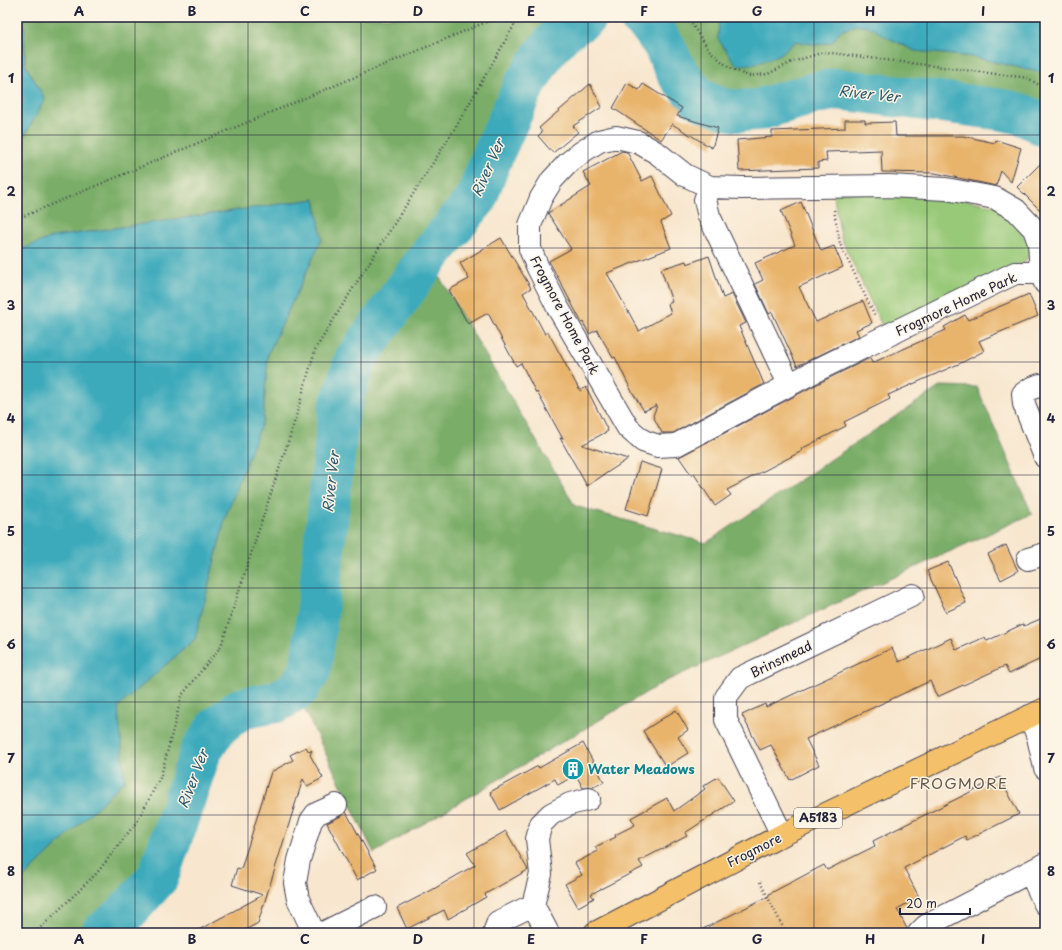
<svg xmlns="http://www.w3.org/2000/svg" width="1062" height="950" viewBox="0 0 1062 950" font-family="'Playpen Sans',sans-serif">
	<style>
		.green { fill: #98c978; stroke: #5d765a }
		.forest { fill: #7aad68; stroke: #4e6852 }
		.water { fill: #3daabc; stroke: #30667c }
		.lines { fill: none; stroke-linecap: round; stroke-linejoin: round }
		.river { stroke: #3daabc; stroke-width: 42 }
		.building { fill: #e8b36b }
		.minor-casing { stroke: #423f51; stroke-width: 24 }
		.major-casing { stroke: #423f51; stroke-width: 24 }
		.path { stroke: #423f51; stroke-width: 2.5; stroke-dasharray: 1 3; stroke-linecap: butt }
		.minor { stroke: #fff; stroke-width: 22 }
		.major { stroke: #f4c16a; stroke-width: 22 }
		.grid { fill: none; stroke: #22223b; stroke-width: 1; stroke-opacity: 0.55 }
		.labels { text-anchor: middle; stroke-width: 3; stroke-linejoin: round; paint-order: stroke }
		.shield { fill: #fcf5e5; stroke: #63616e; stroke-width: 1 }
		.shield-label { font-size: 12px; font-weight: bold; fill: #22223b }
		.street-label { font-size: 13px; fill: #22223b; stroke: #fcf5e5 }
		.culture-label { font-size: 13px; font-weight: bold; fill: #0d838f; stroke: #fcf5e5; text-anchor: start }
		.water-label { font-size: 14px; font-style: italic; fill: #2d586f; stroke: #fcf5e5 }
		.quarter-label { font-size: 15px; letter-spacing: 1px; fill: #67554c; stroke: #fcf5e5 }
		.neatline { fill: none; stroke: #22223b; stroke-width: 1.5 }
		.grid-label { font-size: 13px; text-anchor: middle; font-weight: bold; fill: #22223b }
	</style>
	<rect width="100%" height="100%" fill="#fcf5e5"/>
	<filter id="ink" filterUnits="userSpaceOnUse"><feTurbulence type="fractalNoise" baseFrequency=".025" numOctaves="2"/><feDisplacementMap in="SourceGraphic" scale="8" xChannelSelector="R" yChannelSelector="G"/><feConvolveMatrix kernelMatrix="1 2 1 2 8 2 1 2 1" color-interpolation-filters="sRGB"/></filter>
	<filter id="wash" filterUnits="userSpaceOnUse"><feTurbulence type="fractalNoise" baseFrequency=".012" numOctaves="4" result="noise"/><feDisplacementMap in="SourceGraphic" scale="16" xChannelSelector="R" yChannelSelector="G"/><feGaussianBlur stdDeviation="0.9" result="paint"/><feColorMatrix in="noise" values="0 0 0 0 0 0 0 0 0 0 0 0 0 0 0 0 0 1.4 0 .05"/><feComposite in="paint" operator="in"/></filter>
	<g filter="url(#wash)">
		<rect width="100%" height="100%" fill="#f8e6ce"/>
		<path class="green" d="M 833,192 L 941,195 L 996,206 L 1018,221 L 1030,241 L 1031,253 L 1021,266 L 885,332 L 841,238 Z"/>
		<path class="forest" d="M 24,17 L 566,17 L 544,37 L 514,83 L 501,111 L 478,171 L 463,199 L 417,253 L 348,350 L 329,398 L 301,659 L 299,668 L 291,680 L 228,703 L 208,720 L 190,747 L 148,872 L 122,903 L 83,933 L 17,933 L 17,884 L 125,780 L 117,707 L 195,639 L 226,515 L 263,420 L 268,354 L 322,239 L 315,199 L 53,237 L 17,251 L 17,150 L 45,99 L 25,64 Z
			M 658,17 L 729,17 L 719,23 L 755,64 L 779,55 L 796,41 L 817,45 L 832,42 L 840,31 L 857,25 L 873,28 L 881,34 L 915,51 L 973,57 L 1038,72 L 1045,76 L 1045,112 L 1037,107 L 1022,103 L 996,103 L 942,97 L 875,87 L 823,84 L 731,104 L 710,99 L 684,73 L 669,33 Z
			M 433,266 L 575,506 L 706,543 L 941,386 L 977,387 L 1032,514 L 664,682 L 374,853 L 304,709 L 316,693 L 328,664 L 345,444 L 353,408 L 368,368 Z"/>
		<path class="water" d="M 17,17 L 24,17 L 25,64 L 45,99 L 17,150 Z
			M 729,17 L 1045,17 L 1045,76 L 1038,72 L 973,57 L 915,51 L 881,34 L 873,28 L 857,25 L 840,31 L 832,42 L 817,45 L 796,41 L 779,55 L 755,64 L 736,65 L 718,39 L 719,23 Z
			M 315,199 L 322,239 L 268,354 L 263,420 L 226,515 L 195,639 L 118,707 L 125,780 L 17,884 L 17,251 L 53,237 Z"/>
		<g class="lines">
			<path class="river" d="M 640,17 L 650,26 L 663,44 L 678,74 L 698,98 L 716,107 L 736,111 L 758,110 L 816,93 L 837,89 L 1004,110 L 1024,115 L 1045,126
				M 102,933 L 124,915 L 158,877 L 201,751 L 217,727 L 240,709 L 276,702 L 291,694 L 300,686 L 310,671 L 313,651 L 339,410 L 355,360 L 427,259 L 476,199 L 494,152 L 524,86 L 544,54 L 562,33 L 586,17"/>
		</g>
		<g id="blocks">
			<path class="building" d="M 627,83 L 639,90 L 643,84 L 682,108 L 677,116 L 718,128 L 712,148 L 672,124 L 661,140 L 613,108 Z
				M 590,84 L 602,107 L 573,126 L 578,132 L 553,153 L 538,136 L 542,132 L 539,128 Z
				M 845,120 L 865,120 L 865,123 L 895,122 L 896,136 L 963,136 L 995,143 L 996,140 L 1021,148 L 1011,182 L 1001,171 L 996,186 L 935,173 L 882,172 L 881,150 L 826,152 L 827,161 L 818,162 L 818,168 L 739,171 L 737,140 L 772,137 L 772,131 L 845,128 Z
				M 622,151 L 627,152 L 642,181 L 652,176 L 671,216 L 661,222 L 671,248 L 607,273 L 639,331 L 671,313 L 668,304 L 672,302 L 661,269 L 686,261 L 687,264 L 709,256 L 723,298 L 732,294 L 746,323 L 739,326 L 764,384 L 673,433 L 662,433 L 653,416 L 657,405 L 644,411 L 631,390 L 615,357 L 613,358 L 597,330 L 589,334 L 583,322 L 582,323 L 549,261 L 571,249 L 548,213 L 591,186 L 583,172 Z
				M 1045,159 L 1045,215 L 1017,187 Z
				M 801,202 L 821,251 L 834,246 L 843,267 L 799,287 L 816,322 L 863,301 L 872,323 L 856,330 L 859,336 L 797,366 L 772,312 L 769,314 L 755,284 L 763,280 L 755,263 L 795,245 L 781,211 Z
				M 501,238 L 531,288 L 523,293 L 545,334 L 548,332 L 580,391 L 586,387 L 608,431 L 582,445 L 628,459 L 587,486 L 560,438 L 563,439 L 537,392 L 536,393 L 521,363 L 516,366 L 488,313 L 468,324 L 449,290 L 469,279 L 460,263 Z
				M 1029,294 L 1038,316 L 979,341 L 984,351 L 963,362 L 888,395 L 890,399 L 844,422 L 846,426 L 801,449 L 802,451 L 727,490 L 731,495 L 715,506 L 694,474 L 692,476 L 679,457 L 825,380 L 870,358 L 872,363 L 946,330 L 944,327 L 965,315 L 968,320 Z
				M 640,462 L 662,469 L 648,516 L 626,509 Z
				M 1006,545 L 1018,571 L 1001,580 L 988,554 Z
				M 948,562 L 966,603 L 946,612 L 927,571 Z
				M 1045,617 L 1045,657 L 1009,674 L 1005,666 L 937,697 L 930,681 L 806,739 L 819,765 L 790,780 L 771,745 L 760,750 L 742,715 L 765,704 L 766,707 L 892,648 L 899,662 L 951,638 L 956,650 L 985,637 L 987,641 L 1023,624 L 1024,626 Z
				M 676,710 L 688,730 L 678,737 L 688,753 L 666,767 L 643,731 Z
				M 583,743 L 604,782 L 593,787 L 583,788 L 576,775 L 558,785 L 555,779 L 500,810 L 490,792 L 538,766 L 539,768 Z
				M 306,747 L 309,752 L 312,750 L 310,755 L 323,778 L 307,786 L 303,779 L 258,923 L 240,933 L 193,933 L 263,895 L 232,885 L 237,868 L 241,869 L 271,772 L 293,760 L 290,755 Z
				M 718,777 L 734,801 L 685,833 L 687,836 L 639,861 L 643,867 L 591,894 L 594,898 L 578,907 L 565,884 L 582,875 L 575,863 L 598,851 L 595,847 L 616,837 L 615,835 L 635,825 L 631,818 L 667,798 L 674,811 L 705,789 L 703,786 Z
				M 1000,777 L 1019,814 L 967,840 L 965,836 L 904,868 L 919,897 L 897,909 L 907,929 L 907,933 L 695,933 L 769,896 L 769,894 L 824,865 L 827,870 L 875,846 L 873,841 Z
				M 346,812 L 377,869 L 357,880 L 327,823 L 341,816 Z
				M 506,831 L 528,870 L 485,894 L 486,897 L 448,919 L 444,910 L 407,929 L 397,908 L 432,890 L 475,865 L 467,853 Z"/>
		</g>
	</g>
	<g filter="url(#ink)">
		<use href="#blocks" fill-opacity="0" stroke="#423f51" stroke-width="1"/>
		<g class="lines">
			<g class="minor-casing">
				<path id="minor" d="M 710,187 L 705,200 L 709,216 L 789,384
					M 1041,273 L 1015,273 L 819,369 L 676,445 L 658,446 L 643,441 L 628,428 L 558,308 L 538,268 L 530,249 L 530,225 L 541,198 L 552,180 L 568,163 L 582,152 L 599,141 L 616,137 L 638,142 L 657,153 L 685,175 L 710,187 L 742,188 L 889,186 L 946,189 L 995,198 L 1016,210 L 1034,229 L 1039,243 L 1041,273 L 1045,283
					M 1045,388 L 1040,385 L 1030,389 L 1023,394 L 1024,404 L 1045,457
					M 1028,559 L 1045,554
					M 1030,716 L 1038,737 L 1045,768
					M 782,835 L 726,720 L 726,697 L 740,678 L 913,595
					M 1030,872 L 1045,904
					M 533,905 L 541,874 L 537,839 L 541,824 L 551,814 L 570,804 L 589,799
					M 314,933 L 298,899 L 295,883 L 299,860 L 311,821 L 316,814 L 336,805
					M 323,933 L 375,907
					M 496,933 L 495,930 L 498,922 L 533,905 L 548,933
					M 919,933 L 926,926 L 1045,864"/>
			</g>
			<g class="major-casing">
				<path id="major" d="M 595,933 L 782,835 L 1045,709"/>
			</g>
			<path class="path" d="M 687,17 L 709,50 L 728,67 L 748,76 L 768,74 L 792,62 L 824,52 L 1028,78 L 1045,89
				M 834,210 L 840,244 L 875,316
				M 17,219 L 498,17
				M 760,882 L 786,933
				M 35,933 L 97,873 L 138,820 L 161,776 L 182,695 L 221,646 L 266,508 L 292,430 L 315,350 L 350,293 L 454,130 L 519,17"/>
			<use href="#minor" class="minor"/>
			<use href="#major" class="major"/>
		</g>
	</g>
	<path class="grid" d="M 135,17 L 135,933M 248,17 L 248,933M 361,17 L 361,933M 474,17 L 474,933M 588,17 L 588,933M 701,17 L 701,933M 814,17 L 814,933M 927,17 L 927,933M 17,135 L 1045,135M 17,248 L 1045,248M 17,362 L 1045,362M 17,475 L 1045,475M 17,588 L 1045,588M 17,702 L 1045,702M 17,815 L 1045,815"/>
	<defs>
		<g id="building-disc" transform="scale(1.15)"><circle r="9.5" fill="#0f9aa8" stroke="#fcf5e5"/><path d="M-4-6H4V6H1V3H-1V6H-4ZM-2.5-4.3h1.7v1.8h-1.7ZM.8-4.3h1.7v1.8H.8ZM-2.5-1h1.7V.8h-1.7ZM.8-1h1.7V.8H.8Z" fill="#fff"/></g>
	</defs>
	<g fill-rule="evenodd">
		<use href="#building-disc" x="573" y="769"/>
	</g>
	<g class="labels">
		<rect class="shield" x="794" y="808" width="48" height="20" rx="3"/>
		<g class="shield-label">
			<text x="818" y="822">A5183</text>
		</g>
		<g class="street-label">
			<text transform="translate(956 304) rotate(-25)" y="5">Frogmore Home Park</text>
			<text transform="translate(565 315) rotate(62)" y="5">Frogmore Home Park</text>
			<text transform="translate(781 659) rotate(-26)" y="5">Brinsmead</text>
			<text transform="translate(754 850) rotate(-27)" y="5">Frogmore</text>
		</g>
		<g class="culture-label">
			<text x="588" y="774">Water Meadows</text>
		</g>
		<g class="water-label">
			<text transform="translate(869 94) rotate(6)" y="5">River Ver</text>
			<text transform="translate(488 168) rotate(-66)" y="5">River Ver</text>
			<text transform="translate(331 482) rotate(-84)" y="5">River Ver</text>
			<text transform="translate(193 779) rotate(-69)" y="5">River Ver</text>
		</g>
		<g class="quarter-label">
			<text x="959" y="789">FROGMORE</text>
		</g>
	</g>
	<rect width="1062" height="950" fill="none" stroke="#fcf5e5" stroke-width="44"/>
	<path d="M900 908v6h70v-6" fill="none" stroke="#22223b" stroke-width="2"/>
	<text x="906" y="908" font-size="12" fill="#22223b" stroke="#fcf5e5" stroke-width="3" paint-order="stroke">20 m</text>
	<rect x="22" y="22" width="1018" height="906" class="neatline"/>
	<g class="grid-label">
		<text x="79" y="16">A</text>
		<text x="192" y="16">B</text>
		<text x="305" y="16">C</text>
		<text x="418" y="16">D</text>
		<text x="531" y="16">E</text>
		<text x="644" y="16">F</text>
		<text x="757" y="16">G</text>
		<text x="870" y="16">H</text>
		<text x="983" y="16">I</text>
		<text x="11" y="83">1</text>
		<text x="1051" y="83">1</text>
		<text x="11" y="196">2</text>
		<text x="1051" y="196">2</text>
		<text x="11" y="310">3</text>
		<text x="1051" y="310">3</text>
		<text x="11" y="423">4</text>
		<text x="1051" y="423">4</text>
		<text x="11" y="536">5</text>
		<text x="1051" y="536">5</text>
		<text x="11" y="649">6</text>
		<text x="1051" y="649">6</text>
		<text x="11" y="763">7</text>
		<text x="1051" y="763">7</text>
		<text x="11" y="876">8</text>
		<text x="1051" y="876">8</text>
		<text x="79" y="944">A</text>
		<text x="192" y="944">B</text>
		<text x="305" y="944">C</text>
		<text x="418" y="944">D</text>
		<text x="531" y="944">E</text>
		<text x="644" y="944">F</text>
		<text x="757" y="944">G</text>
		<text x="870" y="944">H</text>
		<text x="983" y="944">I</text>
	</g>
</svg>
